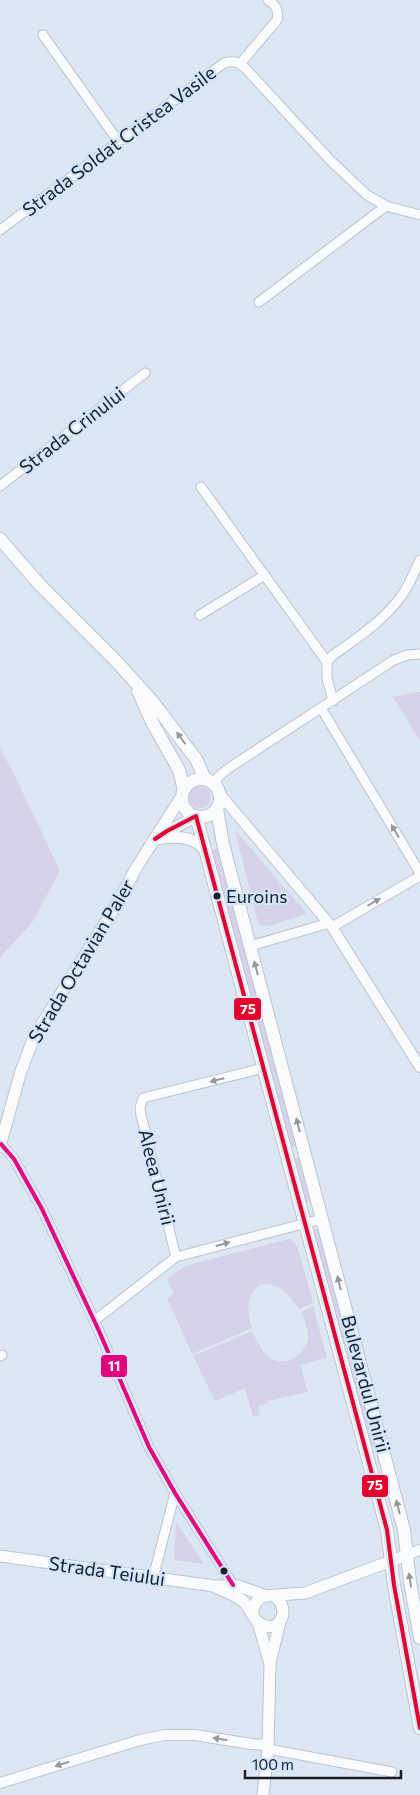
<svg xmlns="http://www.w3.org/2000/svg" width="420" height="1795" viewBox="0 0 420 1795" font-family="Commissioner,sans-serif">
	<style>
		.green { fill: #d5d2ea }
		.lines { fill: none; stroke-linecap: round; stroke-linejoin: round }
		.minor-casing { stroke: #bdc4ce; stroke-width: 11 }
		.tertiary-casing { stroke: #bdc4ce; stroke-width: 12 }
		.secondary-casing { stroke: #bdc4ce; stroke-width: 13 }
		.primary-casing { stroke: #bdc4ce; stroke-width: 14 }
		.minor { stroke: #fafbfd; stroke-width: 9 }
		.tertiary { stroke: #fafbfd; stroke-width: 10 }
		.secondary { stroke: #fafbfd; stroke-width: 11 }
		.primary { stroke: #fafbfd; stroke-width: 12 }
		.bus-1-casing { stroke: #d3e5fd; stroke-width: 8 }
		.bus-2-casing { stroke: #d3e5fd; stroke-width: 8 }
		.bus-1 { stroke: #e5007d; stroke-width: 4 }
		.bus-2 { stroke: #e4002b; stroke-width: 4 }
		.oneway { fill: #95989d }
		.bus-dot { fill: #192028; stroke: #d3e5fd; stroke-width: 2 }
		.labels { text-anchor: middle; stroke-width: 4.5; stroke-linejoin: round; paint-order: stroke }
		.bus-label { font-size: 18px; fill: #192028; stroke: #d3e5fd; text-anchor: start }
		.street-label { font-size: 19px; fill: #192028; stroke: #d3e5fd }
		.line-badge { stroke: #d3e5fd; stroke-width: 2 }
		.badge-label { font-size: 14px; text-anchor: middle; font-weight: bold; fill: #fff }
	</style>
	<rect width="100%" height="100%" fill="#dde6f3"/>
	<path class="green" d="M 417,692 L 420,692 L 420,741 L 393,697 Z
		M 0,749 L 11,768 L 60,871 L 33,921 L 0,958 Z
		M189 797a11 11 0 1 1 22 0a11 11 0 1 1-22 0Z
		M 235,830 L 307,914 L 268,926 L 261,926 L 258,923 Z
		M 218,848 L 247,956 L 296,1147 L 291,1147 L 212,850 Z
		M 296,1158 L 300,1159 L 312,1201 L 305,1203 L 294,1162 Z
		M 316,1229 L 318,1229 L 397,1524 L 377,1454 L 368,1439 L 313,1231 Z
		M 289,1239 L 295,1243 L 298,1249 L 313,1303 L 299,1309 C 290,1295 278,1281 260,1285 C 245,1295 247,1313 252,1328 L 192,1354 L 167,1298 L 174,1294 L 167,1279 L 182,1268 L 193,1264 Z
		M 313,1306 L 327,1358 L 300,1365 L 308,1392 L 267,1401 L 268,1403 L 258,1406 L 260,1415 L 253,1417 L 245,1388 L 215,1401 L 193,1356 L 252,1331 C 257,1341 261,1351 269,1357 C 285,1369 309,1354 308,1335 C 308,1327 304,1319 301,1312 Z
		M 176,1522 L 204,1564 L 174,1560 Z"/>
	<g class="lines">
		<g class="minor-casing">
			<path id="minor" d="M 43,35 L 118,141
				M 240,64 L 277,20 C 279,10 276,5 268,0
				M 0,230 L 224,63 C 234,60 239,62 246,69 L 331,161 L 367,195 L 386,206 L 420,215
				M 259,302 L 386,206
				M 0,486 L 145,373
				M 201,487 L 327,662
				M 200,615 L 265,575
				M 333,701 L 327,678 L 327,662 L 332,656 C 357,638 384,621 402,595 C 410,584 414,572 420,560
				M 321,708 L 420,873
				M 214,784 L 219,776 L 229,768 L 394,660 L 407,655 L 420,654
				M 332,927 L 420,876
				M 250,946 L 329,923
				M 1,1144 L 14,1159 L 42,1209 L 99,1331 L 149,1447 L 175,1493 L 233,1585
				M 176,1257 L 141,1115 L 140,1108 L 143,1098 L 264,1068
				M 94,1321 L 176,1257 L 322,1219
				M 0,1356 L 2,1355
				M 153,1578 L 175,1493
				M 268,1749 L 392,1772"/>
		</g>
		<g class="tertiary-casing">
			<path id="tertiary" d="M 219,793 L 332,927 L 420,1067
				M 407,1555 L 420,1550
				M 0,1783 L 140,1740 L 164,1735 L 195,1735 L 251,1744 L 268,1745"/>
		</g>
		<g class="secondary-casing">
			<path id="secondary" d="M 158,837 L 196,816
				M 155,839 C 173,836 191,835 205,849
				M 0,1146 L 21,1071 L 34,1037 L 115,907 L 138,865 L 182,796
				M 0,1556 L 214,1586 L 238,1586 L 267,1596
				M 215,1587 C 224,1591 235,1595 243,1601 C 251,1609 254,1624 266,1626 C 285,1630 289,1603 273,1596
				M 253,1615 C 252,1606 256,1600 264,1596 L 305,1593 L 407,1555
				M 258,1622 L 269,1661
				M 263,1795 L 268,1749 L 270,1663 L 280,1622"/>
		</g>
		<g class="primary-casing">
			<path id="primary" d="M 0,539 L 40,585 L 117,662 L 152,701 L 196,759 L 205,779
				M 138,691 L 153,724 L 179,770 L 184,790
				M182 798a19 19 0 1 1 38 0a19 19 0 1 1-38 0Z
				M 217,809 L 223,844 L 404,1530 L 410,1582 L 420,1638
				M 196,816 L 387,1530 L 394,1585 L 420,1728"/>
		</g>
		<use href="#minor" class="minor"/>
		<use href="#tertiary" class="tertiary"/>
		<use href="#secondary" class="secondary"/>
		<use href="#primary" class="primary"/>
		<g class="bus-1-casing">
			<path id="bus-1" d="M 1,1144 L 14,1159 L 42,1209 L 99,1331 L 149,1447 L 175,1493 L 233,1585"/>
		</g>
		<g class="bus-2-casing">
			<path id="bus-2" d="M 155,839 L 167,831 L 196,816 L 387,1530 L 394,1585 L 420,1728"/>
		</g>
		<use href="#bus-1" class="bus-1"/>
		<use href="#bus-2" class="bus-2"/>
	</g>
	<defs><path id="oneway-solid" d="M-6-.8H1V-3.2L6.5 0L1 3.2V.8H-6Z" transform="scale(1.25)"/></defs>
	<g class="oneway">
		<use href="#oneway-solid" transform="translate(181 738) rotate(-126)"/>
		<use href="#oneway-solid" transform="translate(395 831) rotate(-121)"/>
		<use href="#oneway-solid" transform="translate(374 902) rotate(-30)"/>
		<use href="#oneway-solid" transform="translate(256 968) rotate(-105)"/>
		<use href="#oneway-solid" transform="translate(217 1080) rotate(166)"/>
		<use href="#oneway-solid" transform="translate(298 1125) rotate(-104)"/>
		<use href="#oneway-solid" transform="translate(223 1244) rotate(-15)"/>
		<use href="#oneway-solid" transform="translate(339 1283) rotate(-104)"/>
		<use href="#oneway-solid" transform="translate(398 1507) rotate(-104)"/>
		<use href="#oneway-solid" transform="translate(410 1580) rotate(-99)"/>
		<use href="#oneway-solid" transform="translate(220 1739) rotate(-171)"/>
		<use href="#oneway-solid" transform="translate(62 1764) rotate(163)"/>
	</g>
	<g class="bus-dot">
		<circle cx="217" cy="896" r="4.5"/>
		<circle cx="224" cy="1571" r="4.5"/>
	</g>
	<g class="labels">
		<g class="bus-label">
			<text x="226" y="903">Euroins</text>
		</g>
		<g class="street-label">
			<text transform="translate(119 141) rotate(-37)" y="7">Strada Soldat Cristea Vasile</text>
			<text transform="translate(72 430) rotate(-38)" y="7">Strada Crinului</text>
			<text transform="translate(81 961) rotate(-59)" y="7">Strada Octavian Paler</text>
			<text transform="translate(157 1177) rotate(76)" y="7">Aleea Unirii</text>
			<text transform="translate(366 1384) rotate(75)" y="7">Bulevardul Unirii</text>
			<text transform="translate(107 1571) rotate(8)" y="7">Strada Teiului</text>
		</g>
	</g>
	<g class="line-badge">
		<rect x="233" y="997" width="29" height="24" rx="5" fill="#e4002b"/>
		<rect x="100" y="1354" width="28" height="24" rx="5" fill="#e5007d"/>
		<rect x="361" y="1474" width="28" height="24" rx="5" fill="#e4002b"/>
	</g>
	<g class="badge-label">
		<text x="248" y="1014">75</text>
		<text x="114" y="1371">11</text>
		<text x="375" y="1490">75</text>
	</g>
	<path d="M245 1770v8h156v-8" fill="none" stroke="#192028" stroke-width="2.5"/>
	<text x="252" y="1770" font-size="15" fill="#192028" stroke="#d3e5fd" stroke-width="4" paint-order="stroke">100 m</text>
</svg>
